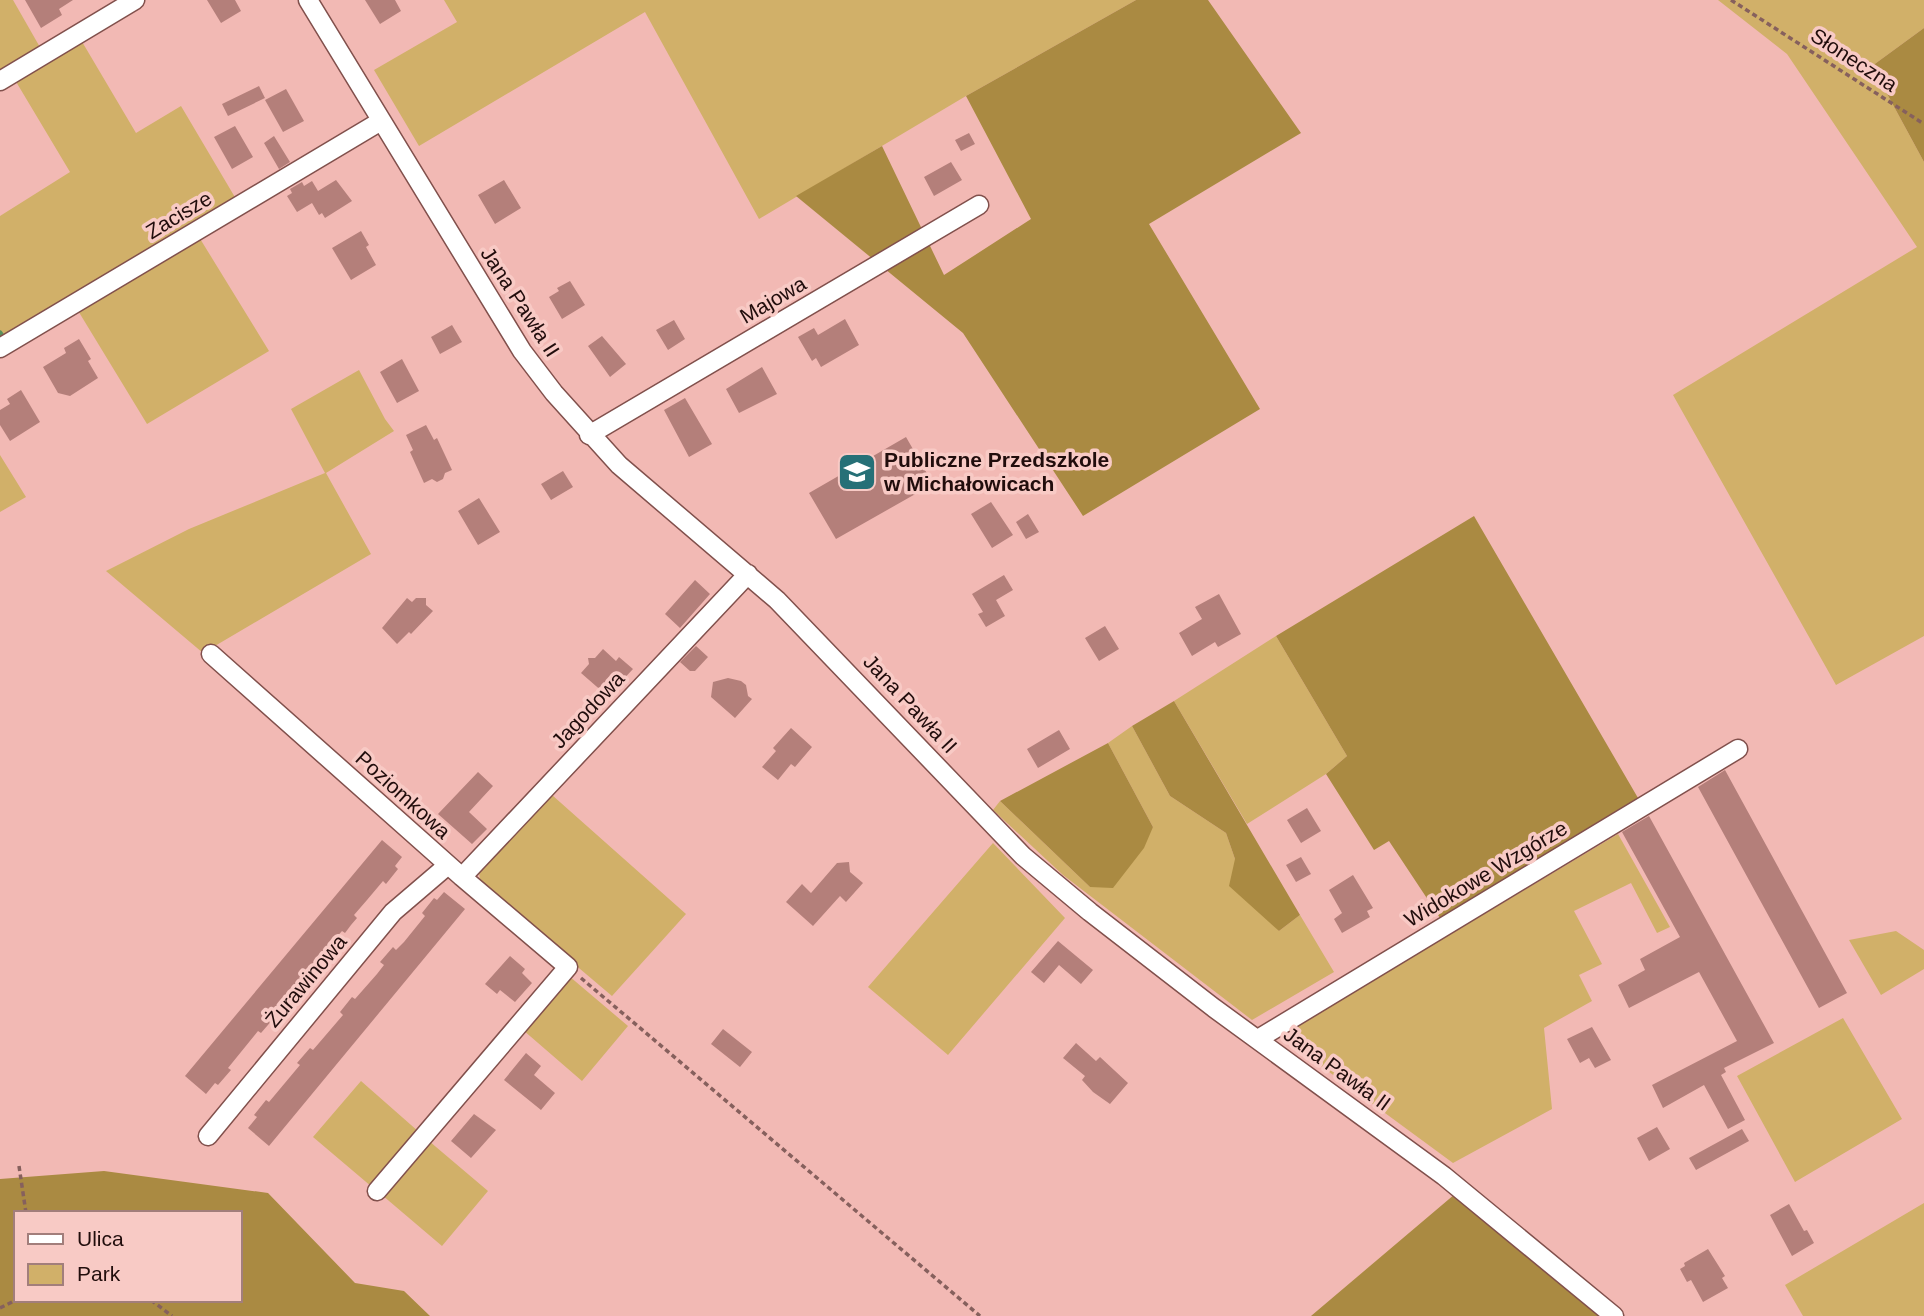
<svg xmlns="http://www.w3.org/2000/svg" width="1924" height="1316" viewBox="0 0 1924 1316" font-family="Arial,sans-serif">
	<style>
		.green { fill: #d1b069 }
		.forest { fill: #aa8a42; fill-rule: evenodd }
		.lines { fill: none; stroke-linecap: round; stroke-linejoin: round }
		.stream { stroke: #5a905b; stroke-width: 5 }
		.building { fill: #b47f7a }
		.minor-casing { stroke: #81504c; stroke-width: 21 }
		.path { stroke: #86605d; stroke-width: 3.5; stroke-dasharray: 5 3.5; stroke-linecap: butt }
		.minor { stroke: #fff; stroke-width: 18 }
		.labels { text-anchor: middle; stroke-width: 7; stroke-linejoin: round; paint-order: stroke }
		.street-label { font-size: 21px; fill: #210d0c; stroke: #f8cac5 }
		.poi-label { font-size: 21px; font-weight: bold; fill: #210d0c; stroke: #f8cac5; text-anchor: start }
	</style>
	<rect width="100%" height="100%" fill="#f2b9b4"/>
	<path class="green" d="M 0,0 L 13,0 L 41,49 L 0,74 Z
		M 444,0 L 1136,0 L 966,96 L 759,219 L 645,12 L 419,146 L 374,70 L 457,22 Z
		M 1718,0 L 1924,0 L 1924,28 L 1872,66 L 1924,162 L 1924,636 L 1836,685 L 1673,395 L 1917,247 L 1787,54 Z
		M 81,40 L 136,133 L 181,106 L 236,199 L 0,343 L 0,216 L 70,172 L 15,80 Z
		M 199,237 L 269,351 L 147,424 L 77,309 Z
		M 359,370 L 385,419 L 394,431 L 326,473 L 371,554 L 203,653 L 106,571 L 189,529 L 325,473 L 291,409 Z
		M 0,455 L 26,497 L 0,512 Z
		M 1276,636 L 1347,756 L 1326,774 L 1247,824 L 1174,701 Z
		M 1132,726 L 1170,796 L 1226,833 L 1235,859 L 1279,931 L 1300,915 L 1334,972 L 1252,1020 L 1063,875 L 993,810 L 1000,801 L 1090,887 L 1153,827 L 1108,743 Z
		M 552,795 L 686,914 L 612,996 L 481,885 L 479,873 Z
		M 1618,834 L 1670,927 L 1657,933 L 1631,883 L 1574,911 L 1602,964 L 1579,975 L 1592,1001 L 1544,1028 L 1552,1109 L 1453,1163 L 1287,1041 L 1297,1026 Z
		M 993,843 L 1065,918 L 948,1055 L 868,987 Z
		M 1896,931 L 1924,950 L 1924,969 L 1881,995 L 1849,940 Z
		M 569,976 L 628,1026 L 582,1081 L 523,1030 Z
		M 1843,1018 L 1902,1119 L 1795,1182 L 1737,1076 Z
		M 361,1081 L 419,1132 L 372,1187 L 313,1137 Z
		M 429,1141 L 488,1191 L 442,1246 L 382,1195 Z
		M 1924,1203 L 1924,1316 L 1803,1316 L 1785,1285 Z"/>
	<path class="forest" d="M 1136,0 L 1208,0 L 1301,133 L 1149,224 L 1260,409 L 1083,516 L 963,333 L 796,196 L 882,146 L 944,275 L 1031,219 L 966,96 Z
		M 1924,28 L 1924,162 L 1872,66 Z
		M 1474,516 L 1638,798 L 1440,918 L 1389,841 L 1374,850 L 1326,774 L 1347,756 L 1276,636 Z
		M 1174,701 L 1300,915 L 1279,931 L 1229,886 L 1235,859 L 1226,833 L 1170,796 L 1132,726 Z
		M 1108,743 L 1153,827 L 1144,848 L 1113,888 L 1090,887 L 1000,801 Z
		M 104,1171 L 268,1193 L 355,1283 L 404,1291 L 430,1316 L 0,1316 L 0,1179 ZM 16,1213 L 240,1213 L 240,1300 L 16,1300 Z
		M 1455,1194 L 1601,1316 L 1311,1316 Z"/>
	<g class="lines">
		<path class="stream" d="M 0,333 L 2,336"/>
	</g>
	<path class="building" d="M 25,0 L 73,0 L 59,9 L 62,15 L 41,28 Z
		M 207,0 L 235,0 L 241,11 L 221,23 Z
		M 365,0 L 395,0 L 401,11 L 380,24 Z
		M 259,86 L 265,98 L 228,116 L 222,104 Z
		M 286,89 L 304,121 L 283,132 L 265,100 Z
		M 235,126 L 253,157 L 232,169 L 214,137 Z
		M 969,133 L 975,144 L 961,151 L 955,140 Z
		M 274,136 L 290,162 L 279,169 L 264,143 Z
		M 951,162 L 962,180 L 934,196 L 924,177 Z
		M 336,180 L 352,201 L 325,218 L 322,213 L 319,215 L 312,203 L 297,212 L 287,196 L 292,193 L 290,189 L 302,182 L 304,186 L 312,181 L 318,191 Z
		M 504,180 L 521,208 L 495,224 L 478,195 Z
		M 361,231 L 369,245 L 366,247 L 376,265 L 351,280 L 332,248 Z
		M 570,281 L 585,305 L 562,319 L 549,297 L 559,291 L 557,288 Z
		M 845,319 L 859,345 L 821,367 L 816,358 L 812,361 L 798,337 L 814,328 L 818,335 Z
		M 674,320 L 685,339 L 668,350 L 656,330 Z
		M 452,325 L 462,342 L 440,354 L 431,337 Z
		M 602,336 L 626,364 L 610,377 L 588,346 Z
		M 79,339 L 91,359 L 88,361 L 98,378 L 70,396 L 58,393 L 43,367 L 66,353 L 64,348 Z
		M 402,359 L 419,391 L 397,403 L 380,372 Z
		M 762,367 L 777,394 L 739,413 L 726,389 Z
		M 21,390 L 40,422 L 10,441 L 0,425 L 0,410 L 10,404 L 7,399 Z
		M 685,398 L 712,444 L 689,457 L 664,410 Z
		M 426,425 L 434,440 L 437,438 L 452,470 L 445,473 L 443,479 L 437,482 L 432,479 L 424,483 L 410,452 L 413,450 L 406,435 Z
		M 906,437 L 933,484 L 836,539 L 809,493 Z
		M 563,471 L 573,487 L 551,500 L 541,484 Z
		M 479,498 L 500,532 L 478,545 L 458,511 Z
		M 991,502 L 1013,535 L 992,548 L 971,514 Z
		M 1028,514 L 1039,532 L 1026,539 L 1016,522 Z
		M 1004,575 L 1013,590 L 996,600 L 1005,616 L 986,627 L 978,614 L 983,612 L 972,594 Z
		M 695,580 L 710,594 L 680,628 L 665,614 Z
		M 1219,594 L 1241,634 L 1218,647 L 1215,642 L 1192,656 L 1179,633 L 1202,619 L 1195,607 Z
		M 407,598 L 412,602 L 416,598 L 426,598 L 426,605 L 433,611 L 411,634 L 409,632 L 397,644 L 382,628 Z
		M 1105,626 L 1119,649 L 1099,661 L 1085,638 Z
		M 696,646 L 708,657 L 695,671 L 690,671 L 680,662 Z
		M 603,649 L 616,661 L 619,657 L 633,669 L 619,684 L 615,680 L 604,693 L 581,673 L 589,664 L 588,658 L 595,658 Z
		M 728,678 L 741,681 L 746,685 L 748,696 L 752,699 L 735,718 L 711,697 L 713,682 Z
		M 791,728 L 812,747 L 795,767 L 791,764 L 778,780 L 762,767 L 776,751 L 773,748 Z
		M 1059,730 L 1070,749 L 1038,768 L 1027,749 Z
		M 1725,770 L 1847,993 L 1819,1008 L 1698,787 Z
		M 478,772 L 493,786 L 469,812 L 487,829 L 472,844 L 438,814 Z
		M 1307,808 L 1321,831 L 1301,843 L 1287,820 Z
		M 1649,816 L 1774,1043 L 1724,1068 L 1726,1072 L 1721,1075 L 1745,1120 L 1728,1129 L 1704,1085 L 1663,1108 L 1652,1085 L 1737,1041 L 1699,972 L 1629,1008 L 1618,985 L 1645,970 L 1640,959 L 1680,937 L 1622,832 Z
		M 382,840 L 402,857 L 395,866 L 398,869 L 386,884 L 383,881 L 367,900 L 354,915 L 357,918 L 351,925 L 345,933 L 342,931 L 320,956 L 313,965 L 316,968 L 303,983 L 300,980 L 271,1016 L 274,1018 L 261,1033 L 258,1031 L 228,1068 L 231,1070 L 218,1085 L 215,1083 L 206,1094 L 185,1076 Z
		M 1301,857 L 1311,874 L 1296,882 L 1286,865 Z
		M 849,862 L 850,872 L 863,883 L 846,902 L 840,896 L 813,926 L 786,902 L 802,884 L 811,893 L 837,863 Z
		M 1353,875 L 1373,908 L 1367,911 L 1370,917 L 1342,933 L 1334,919 L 1342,913 L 1329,890 Z
		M 444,892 L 465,909 L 269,1146 L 248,1128 L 257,1117 L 254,1115 L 266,1100 L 269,1102 L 300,1065 L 297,1063 L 310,1048 L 313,1050 L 343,1015 L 340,1012 L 352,997 L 355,999 L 377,974 L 384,965 L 380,962 L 393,947 L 396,950 L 404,942 L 425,916 L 422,913 L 434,898 L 437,900 Z
		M 1058,941 L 1093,970 L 1081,984 L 1059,965 L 1044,983 L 1031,972 Z
		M 510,956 L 525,969 L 522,973 L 532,983 L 515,1002 L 500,990 L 497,994 L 485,984 Z
		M 1592,1027 L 1611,1060 L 1595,1068 L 1589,1058 L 1580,1063 L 1567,1039 Z
		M 723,1029 L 752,1052 L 740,1067 L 711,1044 Z
		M 1076,1043 L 1096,1061 L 1100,1057 L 1128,1083 L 1110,1104 L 1093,1092 L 1082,1080 L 1085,1076 L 1063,1058 Z
		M 526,1053 L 541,1066 L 534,1075 L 555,1093 L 541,1110 L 504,1080 Z
		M 474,1114 L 496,1130 L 471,1158 L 451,1141 Z
		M 1657,1127 L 1670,1149 L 1649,1161 L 1637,1138 Z
		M 1742,1129 L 1749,1141 L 1696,1170 L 1689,1158 Z
		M 1789,1204 L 1804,1231 L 1807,1230 L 1814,1243 L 1792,1256 L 1770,1215 Z
		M 1708,1249 L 1725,1276 L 1722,1278 L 1728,1288 L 1703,1302 L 1691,1280 L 1687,1282 L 1680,1269 L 1685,1266 L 1684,1263 Z"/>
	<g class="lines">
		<g class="minor-casing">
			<path id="minor" d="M 308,0 L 522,351 L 554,393 L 619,465 L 777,600 L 1023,856 L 1090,912 L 1214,1008 L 1444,1176 L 1614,1316
				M 0,81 L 135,0
				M 0,348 L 381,121
				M 589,435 L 979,205
				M 211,654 L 462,877 L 568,967 L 377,1191
				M 462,877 L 748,574
				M 1258,1039 L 1738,749
				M 208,1136 L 393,912 L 448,865"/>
		</g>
		<path class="path" d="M 1731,0 L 1924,124
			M 581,978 L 980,1316
			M 19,1166 L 26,1213
			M 151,1300 L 172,1316
			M 0,1308 L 16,1300"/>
		<use href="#minor" class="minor"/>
	</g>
	<defs>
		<g id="school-square" transform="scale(2.0125)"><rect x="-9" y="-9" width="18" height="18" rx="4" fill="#267077" stroke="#f8cac5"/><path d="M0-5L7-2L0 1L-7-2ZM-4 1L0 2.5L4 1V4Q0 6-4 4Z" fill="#fff"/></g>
	</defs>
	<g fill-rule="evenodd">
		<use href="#school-square" x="857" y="472"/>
	</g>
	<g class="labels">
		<g class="street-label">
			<text transform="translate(1854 60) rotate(33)" y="7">Słoneczna</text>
			<text transform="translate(179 215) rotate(-31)" y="7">Zacisze</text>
			<text transform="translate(773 300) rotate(-30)" y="7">Majowa</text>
			<text transform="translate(520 302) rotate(57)" y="7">Jana Pawła II</text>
			<text transform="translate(910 704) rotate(47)" y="7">Jana Pawła II</text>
			<text transform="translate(588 710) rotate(-47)" y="7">Jagodowa</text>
			<text transform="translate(403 795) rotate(42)" y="7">Poziomkowa</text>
			<text transform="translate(1486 874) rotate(-31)" y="7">Widokowe Wzgórze</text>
			<text transform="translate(306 981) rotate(-50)" y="7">Żurawinowa</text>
			<text transform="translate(1337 1069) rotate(36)" y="7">Jana Pawła II</text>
		</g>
		<g class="poi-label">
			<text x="884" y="467">Publiczne Przedszkole<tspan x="884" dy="24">w Michałowicach</tspan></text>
		</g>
	</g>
	<rect x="14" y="1211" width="228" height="91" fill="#f8cac5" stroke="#a27e7b" stroke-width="2"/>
	<rect x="28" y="1234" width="35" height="10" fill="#ffffff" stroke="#a27e7b" stroke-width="2"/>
	<text x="77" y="1246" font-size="21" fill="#210d0c">Ulica</text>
	<rect x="28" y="1264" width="35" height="21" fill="#d1b069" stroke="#a27e7b" stroke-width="2"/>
	<text x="77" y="1281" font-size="21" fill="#210d0c">Park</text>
</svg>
